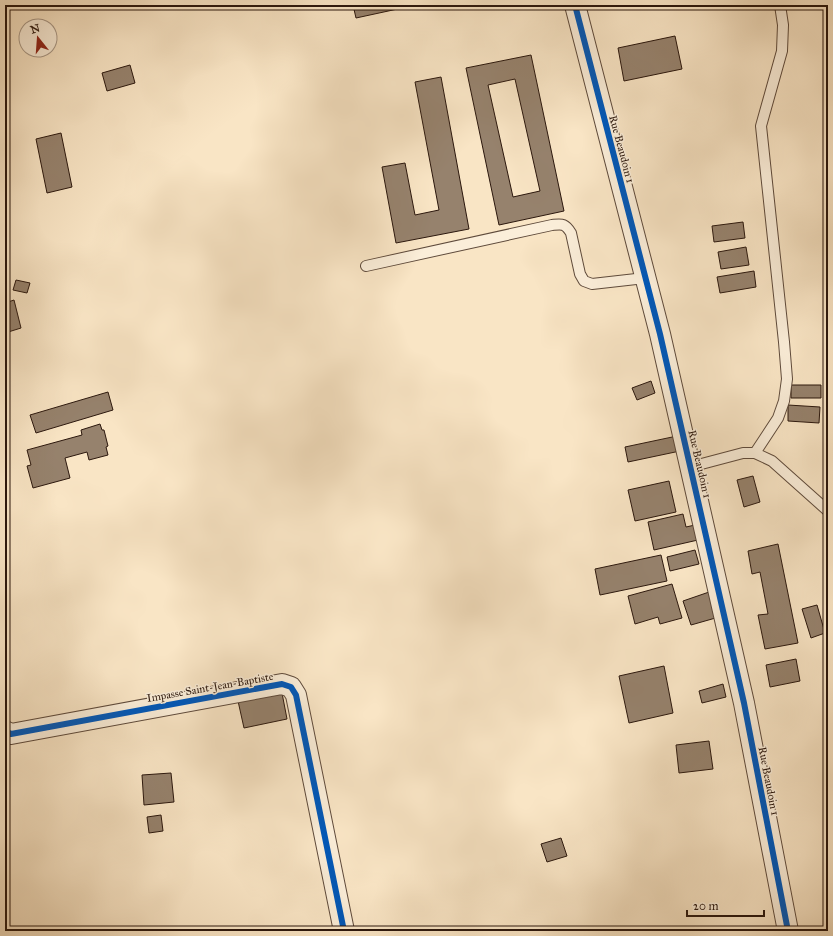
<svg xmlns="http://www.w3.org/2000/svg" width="833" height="936" viewBox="0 0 833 936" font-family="'IM FELL Great Primer',serif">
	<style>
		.building { fill: #96826d; stroke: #2b170d; fill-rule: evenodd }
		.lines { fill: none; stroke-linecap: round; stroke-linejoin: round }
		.lane-casing { stroke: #5e4a3b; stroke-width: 12 }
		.street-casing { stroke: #5e4a3b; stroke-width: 22 }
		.lane { stroke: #fbeed9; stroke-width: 10 }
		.street { stroke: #fbeed9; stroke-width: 20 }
		.cycleway-casing { stroke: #fbeed9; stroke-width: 8 }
		.cycleway { stroke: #0057b8; stroke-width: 6 }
		.labels { text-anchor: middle; stroke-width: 3; stroke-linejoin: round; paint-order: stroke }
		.street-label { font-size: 11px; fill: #2b170d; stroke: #fbeed9 }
	</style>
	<rect width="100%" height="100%" fill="#f9e5c5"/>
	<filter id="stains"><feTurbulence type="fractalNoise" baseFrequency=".005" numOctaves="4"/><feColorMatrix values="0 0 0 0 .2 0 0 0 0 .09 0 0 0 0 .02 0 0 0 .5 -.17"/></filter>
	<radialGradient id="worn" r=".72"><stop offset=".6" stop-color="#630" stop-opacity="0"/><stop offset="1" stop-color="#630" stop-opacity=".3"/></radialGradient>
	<path class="building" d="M 353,5 L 416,5 L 356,18 Z
		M 675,36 L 682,69 L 624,81 L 618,48 Z
		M 531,55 L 564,211 L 499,225 L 466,68 ZM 515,79 L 540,191 L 513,197 L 488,85 Z
		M 130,65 L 135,83 L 107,91 L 102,73 Z
		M 441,77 L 469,229 L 396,243 L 382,167 L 405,163 L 415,215 L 439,210 L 415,82 Z
		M 61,133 L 72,187 L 47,193 L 36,139 Z
		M 743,222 L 745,238 L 714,242 L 712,226 Z
		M 746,247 L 749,265 L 721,269 L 718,252 Z
		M 754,271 L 756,287 L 720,293 L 717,277 Z
		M 16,280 L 30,283 L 27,293 L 13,290 Z
		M 14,300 L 21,328 L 5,333 L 5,303 Z
		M 651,381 L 655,393 L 637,400 L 632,388 Z
		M 791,385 L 821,385 L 821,398 L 791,398 Z
		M 108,392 L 113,410 L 36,433 L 30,415 Z
		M 788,405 L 820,407 L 819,423 L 788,421 Z
		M 100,424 L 102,430 L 104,430 L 108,446 L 106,447 L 108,455 L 89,460 L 87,452 L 65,458 L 70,478 L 33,488 L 27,466 L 31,465 L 27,450 L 82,435 L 81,430 Z
		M 677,436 L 680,451 L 628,462 L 625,447 Z
		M 753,476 L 760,502 L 744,507 L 737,480 Z
		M 669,481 L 676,512 L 635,521 L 628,490 Z
		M 683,514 L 686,527 L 695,525 L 698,540 L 654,550 L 648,522 Z
		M 778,544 L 798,643 L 765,649 L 758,615 L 768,614 L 760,572 L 752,574 L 748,551 Z
		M 695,550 L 699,564 L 670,571 L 667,557 Z
		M 661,555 L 667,581 L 600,595 L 595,569 Z
		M 672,584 L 682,618 L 660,624 L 658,617 L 635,624 L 628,596 Z
		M 712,591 L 719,617 L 691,625 L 683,601 Z
		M 817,605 L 825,633 L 811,638 L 802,609 Z
		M 796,659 L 800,681 L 770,687 L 766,665 Z
		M 664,666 L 673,713 L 629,723 L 619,676 Z
		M 723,684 L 726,697 L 702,703 L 699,691 Z
		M 282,693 L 287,719 L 244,728 L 238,701 Z
		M 709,741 L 713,769 L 679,773 L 676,745 Z
		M 171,773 L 174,802 L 144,805 L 142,775 Z
		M 161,815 L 163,831 L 149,833 L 147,817 Z
		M 561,838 L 567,856 L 547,862 L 541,844 Z"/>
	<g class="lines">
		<g class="lane-casing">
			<path id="lane" d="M 366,266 L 552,225 C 562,224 565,223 571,233 L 580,274 L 584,281 L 592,284 L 645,278
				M 755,453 L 778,418 L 784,401 L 787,379 L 784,342 L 761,126 L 782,51 L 783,25 L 780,5
				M 690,467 L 743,453 L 755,453 L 772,461 L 828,511"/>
		</g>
		<g class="street-casing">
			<path id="street" d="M 575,5 L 660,334 L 744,703 L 788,931
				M 5,731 L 11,734 L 282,684 L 291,687 L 296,695 L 344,931"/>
		</g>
		<use href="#lane" class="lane"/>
		<use href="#street" class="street"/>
		<g class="cycleway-casing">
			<path id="cycleway" d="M 575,5 L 660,334 L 744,703 L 788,931
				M 5,731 L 11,734 L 282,684 L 291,687 L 296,695 L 344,931"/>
		</g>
		<use href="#cycleway" class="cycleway"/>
	</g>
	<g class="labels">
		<g class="street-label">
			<text transform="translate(622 149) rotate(75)" y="4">Rue Beaudoin 1</text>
			<text transform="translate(700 464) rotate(77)" y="4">Rue Beaudoin 1</text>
			<text transform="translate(210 687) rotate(-10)" y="4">Impasse Saint-Jean-Baptiste</text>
			<text transform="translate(769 781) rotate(79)" y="4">Rue Beaudoin 1</text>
		</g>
	</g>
	<rect width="833" height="936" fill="none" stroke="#f9e5c5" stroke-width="20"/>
	<rect x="6" y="6" width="821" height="924" fill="none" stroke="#2b170d" stroke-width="2"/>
	<rect x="10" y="10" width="813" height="916" fill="none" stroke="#2b170d"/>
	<g transform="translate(38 38) rotate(343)"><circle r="19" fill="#fbeed9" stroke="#a89887"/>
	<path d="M0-3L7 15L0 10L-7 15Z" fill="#8f2418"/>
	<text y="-6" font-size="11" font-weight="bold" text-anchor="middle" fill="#2b170d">N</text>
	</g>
	<path d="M687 910v6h77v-6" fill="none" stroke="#2b170d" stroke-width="2"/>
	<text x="693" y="910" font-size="12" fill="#2b170d" stroke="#fbeed9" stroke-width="3" paint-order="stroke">20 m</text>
	<rect width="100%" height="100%" filter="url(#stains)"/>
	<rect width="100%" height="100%" fill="url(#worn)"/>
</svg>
